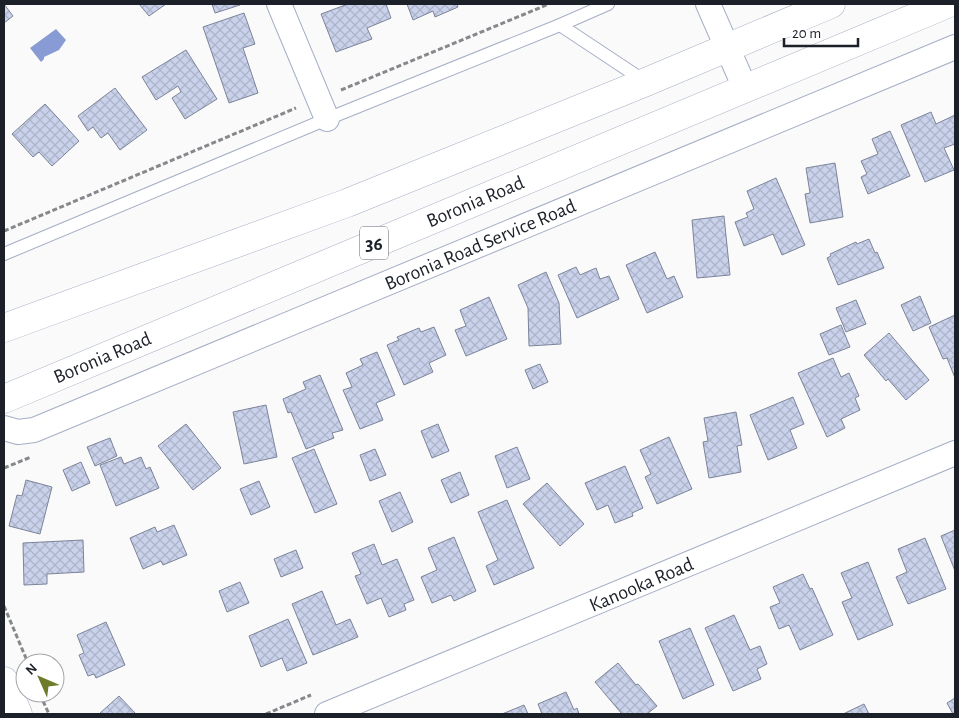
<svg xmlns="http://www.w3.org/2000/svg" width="959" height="718" viewBox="0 0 959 718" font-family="'Alegreya Sans',sans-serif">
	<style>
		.water { fill: #889bd4 }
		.building { fill: url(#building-cross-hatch); stroke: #7c849a }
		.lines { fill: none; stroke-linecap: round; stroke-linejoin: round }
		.lane-casing { stroke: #a5aec5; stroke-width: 14 }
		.street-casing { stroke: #a5aec5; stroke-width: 26 }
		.secondary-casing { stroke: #a5aec5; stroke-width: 29 }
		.primary-casing { stroke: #a5aec5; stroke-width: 29 }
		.path { stroke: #86888c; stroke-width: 3; stroke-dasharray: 5 2.5; stroke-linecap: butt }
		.lane { stroke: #fff; stroke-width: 12 }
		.street { stroke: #fff; stroke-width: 24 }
		.secondary { stroke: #fff; stroke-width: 28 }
		.primary { stroke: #fff; stroke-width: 28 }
		.labels { text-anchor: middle; stroke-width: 5; stroke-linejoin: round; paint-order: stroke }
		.shield { fill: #fff; stroke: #606368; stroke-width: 1 }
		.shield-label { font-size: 19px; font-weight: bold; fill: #1c2028 }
		.street-label { font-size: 20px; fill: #1c2028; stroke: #fff }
	</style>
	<defs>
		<pattern id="building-cross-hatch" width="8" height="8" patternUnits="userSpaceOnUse" patternTransform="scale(1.25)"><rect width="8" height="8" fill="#c9d2ea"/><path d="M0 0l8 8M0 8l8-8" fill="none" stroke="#acb4c9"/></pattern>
	</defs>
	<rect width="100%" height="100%" fill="#fafafa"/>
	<path class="water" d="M 56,29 L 66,40 L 59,50 L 44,57 L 44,59 L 41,62 L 30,48 Z"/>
	<path class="building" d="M 4,4 L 13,16 L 4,23 Z
		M 139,4 L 166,4 L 149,16 Z
		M 212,4 L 239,4 L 240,5 L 215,13 Z
		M 348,4 L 386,4 L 391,18 L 367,28 L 372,39 L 336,52 L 321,14 Z
		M 407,4 L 457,4 L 458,7 L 435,17 L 433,11 L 413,20 Z
		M 244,13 L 255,44 L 243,48 L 258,93 L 229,103 L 203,27 Z
		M 186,50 L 217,99 L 185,119 L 172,98 L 181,92 L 178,86 L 156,100 L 142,77 Z
		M 115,88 L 147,130 L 120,150 L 108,133 L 101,138 L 93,127 L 88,131 L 78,116 Z
		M 45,104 L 79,141 L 52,166 L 39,152 L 33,157 L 12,134 Z
		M 931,112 L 936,124 L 955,115 L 955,144 L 944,148 L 954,170 L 925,182 L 901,125 Z
		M 890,131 L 910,176 L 868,194 L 861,177 L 867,174 L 861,161 L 878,154 L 872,139 Z
		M 835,163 L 843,217 L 810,223 L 805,194 L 810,193 L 806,168 Z
		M 776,178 L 805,245 L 782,255 L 773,234 L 744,246 L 735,222 L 748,217 L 746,213 L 754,209 L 747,191 Z
		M 724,216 L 730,275 L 697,278 L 692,220 Z
		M 869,239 L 875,253 L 877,252 L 884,268 L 838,285 L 827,258 L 831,256 L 830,254 L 856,242 L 857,244 Z
		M 655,252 L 667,279 L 674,276 L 683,297 L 647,313 L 626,265 Z
		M 576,267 L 580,275 L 596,268 L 600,279 L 609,276 L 619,299 L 577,318 L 558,275 Z
		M 546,272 L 559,303 L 561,344 L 529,346 L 528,308 L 518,285 Z
		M 920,296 L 931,323 L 913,331 L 901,305 Z
		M 489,297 L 507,339 L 466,356 L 455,330 L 466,326 L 460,310 Z
		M 856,300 L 866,324 L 846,332 L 836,308 Z
		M 955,315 L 955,378 L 947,358 L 943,359 L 929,327 Z
		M 841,325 L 850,347 L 829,355 L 820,334 Z
		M 434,327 L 446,355 L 429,363 L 433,372 L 404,385 L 387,345 L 399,340 L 397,337 L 419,328 L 421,332 Z
		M 889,333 L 929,380 L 906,400 L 888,379 L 886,381 L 864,355 Z
		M 377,352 L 395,395 L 376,403 L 383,420 L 360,429 L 343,390 L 352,387 L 346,373 L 363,365 L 360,359 Z
		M 833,358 L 841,377 L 849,373 L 859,396 L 855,398 L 860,410 L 841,419 L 845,428 L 827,437 L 798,373 Z
		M 540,364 L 548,382 L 533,389 L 525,370 Z
		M 320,375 L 343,430 L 332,433 L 334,438 L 306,449 L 291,412 L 288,413 L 283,399 L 306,389 L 303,382 Z
		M 793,397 L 804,424 L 790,430 L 797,448 L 768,460 L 750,415 Z
		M 266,405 L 277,457 L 244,464 L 233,412 Z
		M 736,412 L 742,445 L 737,446 L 741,472 L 709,478 L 703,442 L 708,441 L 704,418 Z
		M 186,424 L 221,468 L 193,490 L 158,446 Z
		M 438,424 L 449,451 L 432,458 L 421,431 Z
		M 669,437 L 692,489 L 657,504 L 645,477 L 651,474 L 640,450 Z
		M 110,438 L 117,456 L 95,466 L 87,447 Z
		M 517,447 L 530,479 L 507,488 L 495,456 Z
		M 314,449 L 337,504 L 315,513 L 292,458 Z
		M 375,449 L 386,475 L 370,481 L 360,455 Z
		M 121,457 L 124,464 L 141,457 L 146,469 L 150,467 L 159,488 L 116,506 L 100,465 Z
		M 81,462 L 90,483 L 72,491 L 63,470 Z
		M 625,466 L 643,508 L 632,513 L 633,516 L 615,523 L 608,505 L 597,510 L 585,483 Z
		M 460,472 L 469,495 L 451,503 L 441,480 Z
		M 26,480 L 52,487 L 40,534 L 9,526 L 17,495 L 22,496 Z
		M 259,481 L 270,507 L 251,515 L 240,489 Z
		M 547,483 L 584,524 L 560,546 L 523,504 Z
		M 400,492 L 413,522 L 392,532 L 379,501 Z
		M 507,500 L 534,568 L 494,585 L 486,566 L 498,560 L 478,512 Z
		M 174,525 L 187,555 L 163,565 L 161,561 L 143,569 L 130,538 L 155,527 L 157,532 Z
		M 955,530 L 955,571 L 941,536 Z
		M 454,537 L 476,591 L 454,601 L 451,595 L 432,603 L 421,577 L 437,570 L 428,548 Z
		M 925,538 L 946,589 L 908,604 L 896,577 L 907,572 L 898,549 Z
		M 83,540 L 84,572 L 47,574 L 47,584 L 24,585 L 23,543 Z
		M 374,544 L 382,565 L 397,559 L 414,600 L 404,604 L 406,610 L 389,617 L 381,598 L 367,604 L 355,576 L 361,574 L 352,553 Z
		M 296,550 L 303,568 L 281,577 L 274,559 Z
		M 868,562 L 893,625 L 858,640 L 842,602 L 852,598 L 841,573 Z
		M 803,574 L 810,589 L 812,588 L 833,635 L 800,650 L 789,625 L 779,629 L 770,607 L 780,603 L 773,587 Z
		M 240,582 L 249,603 L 227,612 L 219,591 Z
		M 322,591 L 336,625 L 350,619 L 358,637 L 313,655 L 292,604 Z
		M 734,615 L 750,650 L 760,646 L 767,664 L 757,669 L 761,679 L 733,691 L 705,628 Z
		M 288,619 L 307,663 L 287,671 L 282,658 L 261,667 L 249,636 Z
		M 106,622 L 125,665 L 96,678 L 94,674 L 88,676 L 79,655 L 84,653 L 77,635 Z
		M 690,628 L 714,685 L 683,699 L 659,641 Z
		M 618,663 L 636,685 L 638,684 L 657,706 L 647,714 L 622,714 L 595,682 Z
		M 566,692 L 574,710 L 577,708 L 579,714 L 542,714 L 538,704 Z
		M 119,696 L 136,714 L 99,714 Z
		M 955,698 L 955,714 L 953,714 L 947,703 Z
		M 864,704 L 869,714 L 843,714 Z
		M 524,705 L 528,714 L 502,714 Z"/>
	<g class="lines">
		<g class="lane-casing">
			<path id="lane" d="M 560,25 L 608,4
				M 4,254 L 327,119 L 560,25 L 646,82"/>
		</g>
		<g class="street-casing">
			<path id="street" d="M 279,4 L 327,119
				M 708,4 L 745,88
				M 4,428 L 18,432 L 34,430 L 955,47
				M 327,714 L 955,453"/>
		</g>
		<g class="secondary-casing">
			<path id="secondary" d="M 4,681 L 18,714"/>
		</g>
		<g class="primary-casing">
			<path id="primary" d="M 4,328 L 347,203 L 646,82 L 831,4
				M 4,399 L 947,4"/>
		</g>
		<path class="path" d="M 341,90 L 549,4
			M 4,231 L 296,108
			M 4,468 L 31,457
			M 4,606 L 28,663
			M 43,701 L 49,714
			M 266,714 L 311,695"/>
		<use href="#lane" class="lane"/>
		<use href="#street" class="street"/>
		<use href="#secondary" class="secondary"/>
		<use href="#primary" class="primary"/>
	</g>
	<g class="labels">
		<rect class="shield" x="360" y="226.5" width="28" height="33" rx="4"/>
		<g class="shield-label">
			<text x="374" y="250">36</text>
		</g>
		<g class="street-label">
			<text transform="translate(475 201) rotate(-23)" y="7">Boronia Road</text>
			<text transform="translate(480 244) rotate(-23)" y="7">Boronia Road Service Road</text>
			<text transform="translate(102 357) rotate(-23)" y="7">Boronia Road</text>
			<text transform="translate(641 584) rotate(-23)" y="7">Kanooka Road</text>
		</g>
	</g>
	<rect width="959" height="718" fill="none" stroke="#1c2028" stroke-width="10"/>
	<g transform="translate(40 678) rotate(315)"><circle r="24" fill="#ffffff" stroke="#a4a6a9"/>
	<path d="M0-4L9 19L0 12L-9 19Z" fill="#6c7c2b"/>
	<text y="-8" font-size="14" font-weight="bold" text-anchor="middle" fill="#1c2028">N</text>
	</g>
	<path d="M784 38v8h74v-8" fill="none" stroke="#1c2028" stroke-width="2.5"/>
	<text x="792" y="38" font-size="15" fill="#1c2028" stroke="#ffffff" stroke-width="4" paint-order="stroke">20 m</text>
</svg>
